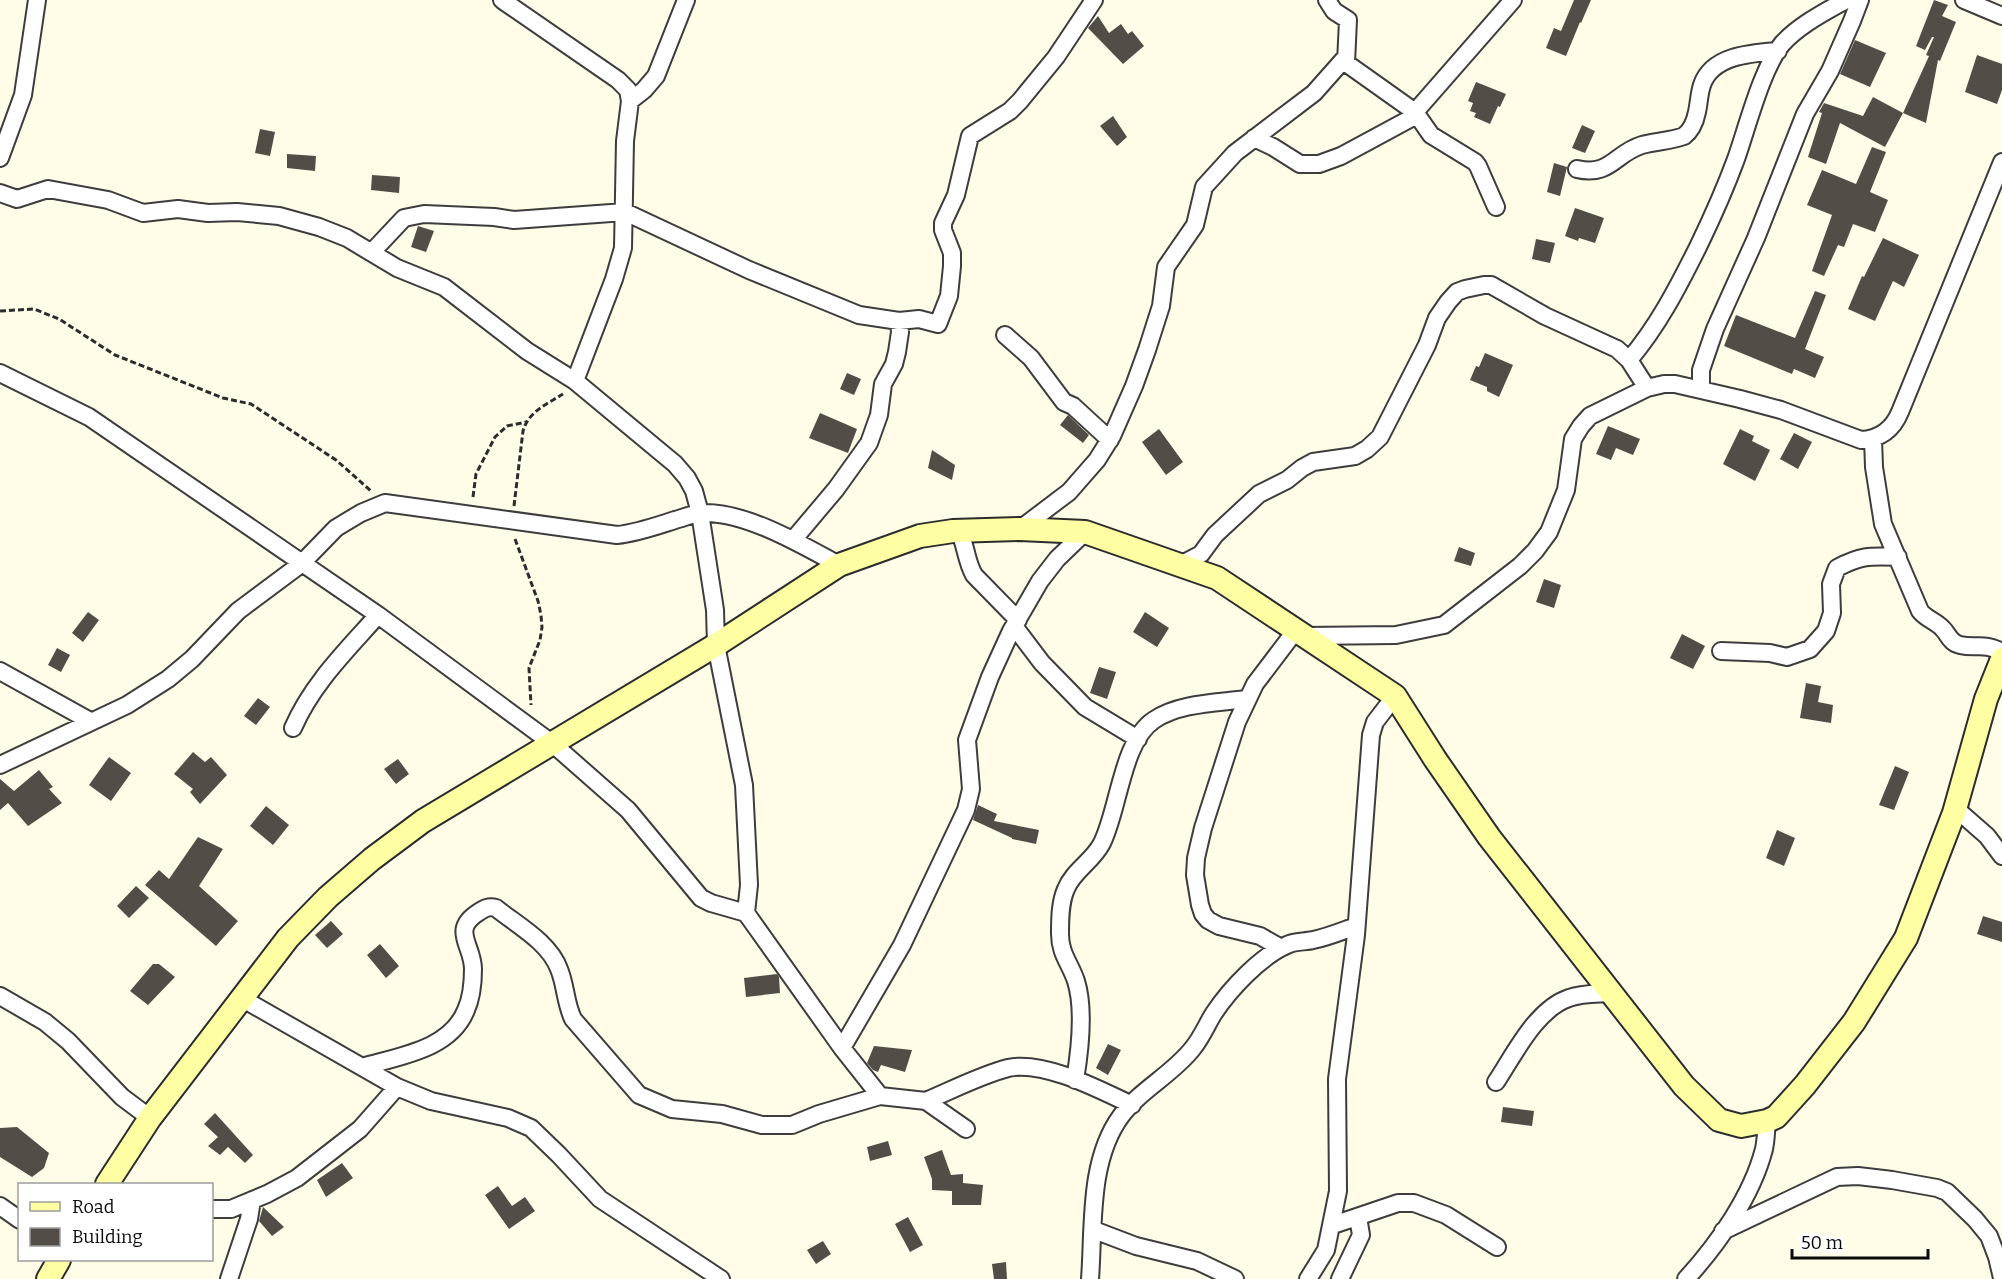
<svg xmlns="http://www.w3.org/2000/svg" width="2002" height="1279" viewBox="0 0 2002 1279" font-family="Bitter,serif">
	<style>
		.building { fill: #534d47 }
		.lines { fill: none; stroke-linecap: round; stroke-linejoin: round }
		.street-casing { stroke: #3d3d3d; stroke-width: 20 }
		.secondary-casing { stroke: #2c2c2c; stroke-width: 26 }
		.path { stroke: #2c2c2c; stroke-width: 3; stroke-dasharray: 6 3; stroke-linecap: butt }
		.street { stroke: #fff; stroke-width: 16 }
		.secondary { stroke: #feffa3; stroke-width: 22 }
	</style>
	<rect width="100%" height="100%" fill="#fffde8"/>
	<path class="building" d="M 1574,0 L 1591,0 L 1581,23 L 1580,22 L 1566,56 L 1546,48 L 1554,28 L 1561,31 Z
		M 1934,0 L 1948,5 L 1942,16 L 1956,22 L 1940,61 L 1938,60 L 1926,123 L 1903,113 L 1929,56 L 1926,55 L 1934,37 L 1932,37 L 1925,50 L 1916,46 Z
		M 1098,16 L 1109,33 L 1121,24 L 1128,34 L 1132,31 L 1144,46 L 1123,64 L 1088,28 Z
		M 1855,40 L 1886,53 L 1870,87 L 1840,74 Z
		M 1977,55 L 2002,64 L 2002,90 L 1997,104 L 1965,92 Z
		M 1476,82 L 1506,94 L 1500,107 L 1498,106 L 1490,124 L 1474,117 L 1476,113 L 1470,111 L 1473,103 L 1468,101 Z
		M 1873,97 L 1903,113 L 1885,147 L 1840,123 L 1826,164 L 1808,157 L 1822,113 L 1819,112 L 1824,103 L 1863,116 Z
		M 1113,116 L 1127,137 L 1117,146 L 1100,126 Z
		M 1582,125 L 1595,131 L 1585,153 L 1572,148 Z
		M 260,129 L 275,132 L 270,156 L 255,153 Z
		M 1872,147 L 1886,152 L 1870,192 L 1888,200 L 1875,232 L 1853,224 L 1844,247 L 1838,245 L 1824,276 L 1812,271 L 1832,215 L 1807,205 L 1822,170 L 1856,184 Z
		M 287,154 L 316,156 L 315,171 L 287,168 Z
		M 1554,163 L 1567,167 L 1560,196 L 1547,192 Z
		M 372,175 L 400,177 L 399,193 L 371,190 Z
		M 1575,208 L 1604,218 L 1595,243 L 1579,238 L 1578,241 L 1565,236 Z
		M 418,226 L 434,231 L 426,252 L 411,247 Z
		M 1883,238 L 1919,255 L 1904,287 L 1893,281 L 1875,321 L 1848,309 L 1862,276 L 1864,277 Z
		M 1536,239 L 1555,243 L 1550,263 L 1532,259 Z
		M 1815,291 L 1826,295 L 1805,349 L 1824,357 L 1815,378 L 1794,369 L 1792,374 L 1724,346 L 1736,315 L 1795,338 Z
		M 1485,353 L 1513,365 L 1499,397 L 1487,391 L 1487,387 L 1470,380 L 1476,366 L 1479,367 Z
		M 847,373 L 861,379 L 854,395 L 840,389 Z
		M 820,413 L 857,429 L 848,453 L 809,438 Z
		M 1068,415 L 1089,435 L 1083,443 L 1060,425 Z
		M 1608,426 L 1640,439 L 1633,455 L 1616,448 L 1611,460 L 1596,454 Z
		M 1159,429 L 1183,462 L 1166,475 L 1142,442 Z
		M 1740,429 L 1754,436 L 1752,441 L 1770,450 L 1755,481 L 1723,464 Z
		M 1794,433 L 1812,442 L 1798,469 L 1780,459 Z
		M 932,450 L 955,465 L 952,480 L 928,468 Z
		M 1459,547 L 1475,553 L 1471,566 L 1454,561 Z
		M 1544,579 L 1561,585 L 1554,608 L 1536,602 Z
		M 88,612 L 99,620 L 83,642 L 72,633 Z
		M 1145,612 L 1169,628 L 1157,647 L 1133,632 Z
		M 1682,634 L 1705,646 L 1693,669 L 1670,658 Z
		M 57,648 L 70,655 L 61,672 L 48,665 Z
		M 1099,667 L 1116,672 L 1107,699 L 1090,693 Z
		M 1806,683 L 1821,686 L 1818,702 L 1833,705 L 1831,723 L 1800,718 Z
		M 258,698 L 270,707 L 256,725 L 244,716 Z
		M 193,752 L 205,762 L 211,757 L 227,775 L 200,804 L 190,792 L 193,789 L 174,774 Z
		M 109,757 L 131,773 L 111,801 L 89,785 Z
		M 398,759 L 409,774 L 396,784 L 384,769 Z
		M 1895,766 L 1909,772 L 1894,810 L 1879,805 Z
		M 39,770 L 53,787 L 49,789 L 62,803 L 28,826 L 8,803 L 0,810 L 0,779 L 14,791 Z
		M 978,805 L 997,814 L 994,821 L 1039,830 L 1036,844 L 1012,839 L 1012,838 L 973,820 Z
		M 266,806 L 289,825 L 273,845 L 250,826 Z
		M 1777,830 L 1795,838 L 1784,866 L 1766,858 Z
		M 198,837 L 223,849 L 199,886 L 238,921 L 216,946 L 145,885 L 159,870 L 169,879 Z
		M 136,886 L 149,898 L 129,918 L 117,906 Z
		M 1983,916 L 2002,922 L 2002,942 L 1977,934 Z
		M 331,921 L 343,934 L 327,948 L 315,935 Z
		M 380,944 L 399,966 L 386,978 L 367,955 Z
		M 153,964 L 159,964 L 175,977 L 148,1005 L 130,991 Z
		M 777,974 L 779,977 L 780,993 L 746,997 L 744,978 Z
		M 1108,1044 L 1121,1050 L 1108,1075 L 1096,1068 Z
		M 874,1046 L 912,1050 L 905,1072 L 881,1065 L 878,1072 L 873,1070 L 867,1063 Z
		M 1503,1107 L 1534,1111 L 1532,1126 L 1501,1122 Z
		M 215,1113 L 253,1155 L 245,1163 L 228,1147 L 220,1155 L 208,1146 L 218,1137 L 204,1124 Z
		M 17,1127 L 49,1153 L 44,1168 L 32,1177 L 0,1157 L 0,1128 Z
		M 888,1141 L 892,1155 L 870,1161 L 867,1147 Z
		M 942,1150 L 951,1175 L 963,1174 L 963,1183 L 983,1185 L 981,1205 L 952,1205 L 952,1191 L 932,1190 L 932,1179 L 924,1157 Z
		M 342,1163 L 353,1178 L 326,1197 L 317,1180 Z
		M 498,1186 L 512,1206 L 525,1197 L 535,1211 L 509,1229 L 485,1195 Z
		M 263,1207 L 284,1227 L 272,1236 L 259,1221 Z
		M 908,1217 L 923,1245 L 910,1252 L 895,1224 Z
		M 823,1241 L 831,1254 L 816,1264 L 807,1250 Z
		M 1006,1262 L 1007,1279 L 994,1279 L 992,1264 Z"/>
	<g class="lines">
		<g class="street-casing">
			<path id="street" d="M 502,0 L 618,80 L 628,90 L 630,101 L 625,141 L 623,248 L 614,279 L 575,381
				M 1327,0 L 1334,11 L 1348,20 L 1346,63 L 1415,112 L 1431,135 L 1475,162 L 1478,166 L 1496,207
				M 1964,0 L 2002,16
				M 630,101 L 644,90 L 656,76 L 686,0
				M 1415,112 L 1513,0
				M 1254,138 L 1273,147 L 1300,164 L 1319,164 L 1341,156 L 1417,115
				M 0,158 L 23,95 L 37,0
				M 1577,169 C 1610,177 1615,153 1642,145 C 1656,141 1671,141 1684,136 C 1692,130 1695,122 1697,112 C 1699,103 1699,94 1702,85 C 1712,55 1752,53 1778,51
				M 0,193 L 17,199 L 48,189 L 108,200 L 143,213 L 178,209 L 208,213 L 237,212 L 279,216 L 319,227 L 347,238 L 397,268 L 444,287 L 527,351 L 575,381 L 675,464 L 687,478 L 694,491 L 700,513 L 715,610 L 716,645 L 744,785 L 749,885 L 746,913 L 842,1048 L 880,1096
				M 372,252 L 404,218 L 424,214 L 494,217 L 514,220 L 625,212 L 749,270 L 859,315 L 899,321 L 919,319 L 938,324 L 949,296 L 952,266 L 952,253 L 943,230 L 943,223 L 956,195 L 970,136 L 1010,111 L 1020,101 L 1056,57 L 1094,0
				M 1005,335 L 1031,358 L 1064,402 L 1073,406 L 1110,440
				M 1629,360 C 1658,326 1678,287 1698,247 C 1712,218 1725,189 1736,159 C 1747,128 1762,68 1782,44 C 1799,25 1825,12 1846,0
				M 0,373 L 89,417 L 378,615 L 553,744 L 628,810 L 701,898 L 711,903 L 746,913
				M 1701,390 L 1701,370 L 1715,329 L 1756,238 L 1805,114 L 1830,71 L 1852,21 L 1860,0
				M 1873,439 L 1874,467 L 1883,524 L 1920,611 C 1926,619 1936,621 1943,629 C 1949,635 1950,643 1960,645 C 1977,649 1983,642 2002,652
				M 1020,529 L 1069,492 L 1097,460 L 1112,436 L 1134,386 L 1147,350 L 1161,306 L 1166,267 L 1195,225 L 1204,187 L 1235,153 L 1314,93 L 1345,58
				M 959,531 C 966,545 966,561 974,575 L 1018,620
				M 793,540 L 836,489 L 869,443 L 879,415 L 883,384 L 894,364 L 897,352 L 900,332 L 899,321
				M 1180,565 L 1201,554 L 1215,535 L 1259,494 L 1287,480 L 1302,468 L 1313,462 L 1355,456 L 1367,449 L 1380,437 L 1427,345 L 1437,318 L 1448,302 L 1457,292 L 1465,289 L 1484,285 L 1491,285 L 1545,316 L 1617,349 L 1629,360 L 1647,388
				M 1014,626 L 1042,663 L 1085,707 L 1138,739
				M 1304,636 L 1396,635 L 1444,625 L 1520,566 L 1535,551 L 1549,532 L 1566,490 L 1573,439 L 1581,426 L 1590,416 L 1647,388 L 1664,384 L 1675,384 L 1740,399 L 1781,410 L 1861,440 C 1880,439 1893,429 1900,412 L 2002,162
				M 1721,651 L 1770,653 L 1787,657 L 1810,649 L 1826,631 L 1832,613 L 1831,584 L 1837,568 C 1862,555 1870,556 1898,557
				M 0,671 L 90,721
				M 293,728 C 312,684 346,651 378,615
				M 0,765 L 127,705 L 168,679 L 192,659 L 238,611 L 301,564 L 336,528 L 361,513 L 385,503 L 617,535 C 637,533 656,526 675,520 C 684,518 693,513 702,513 C 745,511 802,545 839,565
				M 1955,808 L 1987,836 L 2002,856
				M 1281,948 L 1260,936 L 1219,926 L 1208,920 L 1203,914 L 1200,905 L 1195,875 L 1196,858 L 1203,828 L 1237,722 L 1255,684 L 1296,630
				M 0,996 L 45,1022 L 68,1041 L 122,1097 L 150,1118
				M 243,999 L 397,1087 L 431,1101 L 508,1118 L 531,1128 L 559,1155 L 600,1199 L 721,1279
				M 842,1048 L 902,945 L 966,810 L 971,789 L 967,740 L 990,677 L 1011,631 L 1040,581 L 1057,559 L 1085,532
				M 362,1067 C 399,1056 450,1050 466,1010 C 471,999 473,981 473,969 C 473,945 450,930 479,912 C 485,908 489,906 496,908 C 517,925 549,942 559,969 C 566,986 565,1002 573,1019 L 639,1095 L 672,1109 L 722,1114 L 762,1125 L 792,1125 L 819,1114 L 880,1096 L 926,1101 L 966,1129
				M 1075,1080 C 1080,1050 1085,1010 1076,981 C 1070,963 1060,954 1060,934 C 1060,920 1060,902 1066,889 C 1073,871 1093,861 1102,843 C 1119,809 1122,741 1154,720 C 1179,703 1217,703 1246,699
				M 1496,1082 C 1514,1055 1536,1009 1569,998 C 1582,993 1597,994 1611,993
				M 926,1101 C 952,1090 981,1075 1008,1068 C 1044,1060 1100,1090 1132,1105
				M 0,1206 L 20,1220
				M 212,1209 L 231,1209 L 267,1194 L 297,1178 L 360,1129 L 397,1087
				M 1333,1225 L 1398,1203 L 1414,1203 L 1446,1215 L 1497,1247
				M 1094,1230 L 1136,1246 L 1197,1261 L 1235,1279
				M 1723,1231 L 1837,1177 L 1858,1176 L 1892,1180 L 1937,1188 L 1947,1192 L 1975,1219 L 1989,1236 L 1997,1257 L 2002,1278
				M 229,1279 L 249,1219 L 252,1200
				M 1090,1279 C 1094,1227 1088,1161 1121,1116 C 1141,1089 1173,1074 1193,1048 C 1202,1037 1207,1024 1214,1013 C 1230,989 1261,956 1287,945 C 1294,941 1305,942 1313,940 C 1328,937 1342,931 1356,926
				M 1308,1279 L 1326,1250 L 1338,1191 L 1337,1079 L 1356,935 L 1371,735 L 1375,722 L 1395,696
				M 1340,1279 L 1361,1235 L 1358,1217
				M 1686,1279 C 1718,1244 1752,1196 1764,1149 C 1766,1140 1766,1130 1767,1121"/>
		</g>
		<g class="secondary-casing">
			<path id="secondary" d="M 107,1184 L 150,1118 L 288,938 L 328,897 L 372,859 L 423,821 L 716,645 L 839,565 L 920,536 L 953,531 L 1020,529 L 1085,532 L 1217,578 L 1395,696 L 1435,759 L 1489,837 L 1684,1086 L 1719,1120 L 1741,1126 L 1767,1121 L 1776,1117 L 1805,1085 L 1854,1022 L 1906,938 L 1954,813 L 1986,699 L 2002,659
				M 48,1279 L 59,1260"/>
		</g>
		<path class="path" d="M 0,311 L 34,309 L 59,319 L 115,355 L 223,398 L 251,404 L 336,460 L 371,491
			M 473,497 L 476,474 L 495,437 L 507,426 L 526,422
			M 514,506 L 523,431 C 528,412 547,404 563,394
			M 515,539 L 538,601 L 541,615 L 542,627 L 540,640 L 529,668 L 531,705"/>
		<use href="#street" class="street"/>
		<use href="#secondary" class="secondary"/>
	</g>
	<rect x="18" y="1183" width="195" height="78" fill="#ffffff" stroke="#9d9d9d" stroke-width="1.5"/>
	<rect x="30" y="1202" width="30" height="9" fill="#feffa3" stroke="#9d9d9d" stroke-width="1.5"/>
	<text x="72" y="1213" font-size="18" fill="#0a0a0a">Road</text>
	<rect x="30" y="1228" width="30" height="18" fill="#534d47" stroke="#9d9d9d" stroke-width="1.5"/>
	<text x="72" y="1243" font-size="18" fill="#0a0a0a">Building</text>
	<path d="M1792 1249v9h136v-9" fill="none" stroke="#0a0a0a" stroke-width="3"/>
	<text x="1801" y="1249" font-size="18" fill="#0a0a0a" stroke="#ffffff" stroke-width="4.5" paint-order="stroke">50 m</text>
</svg>
